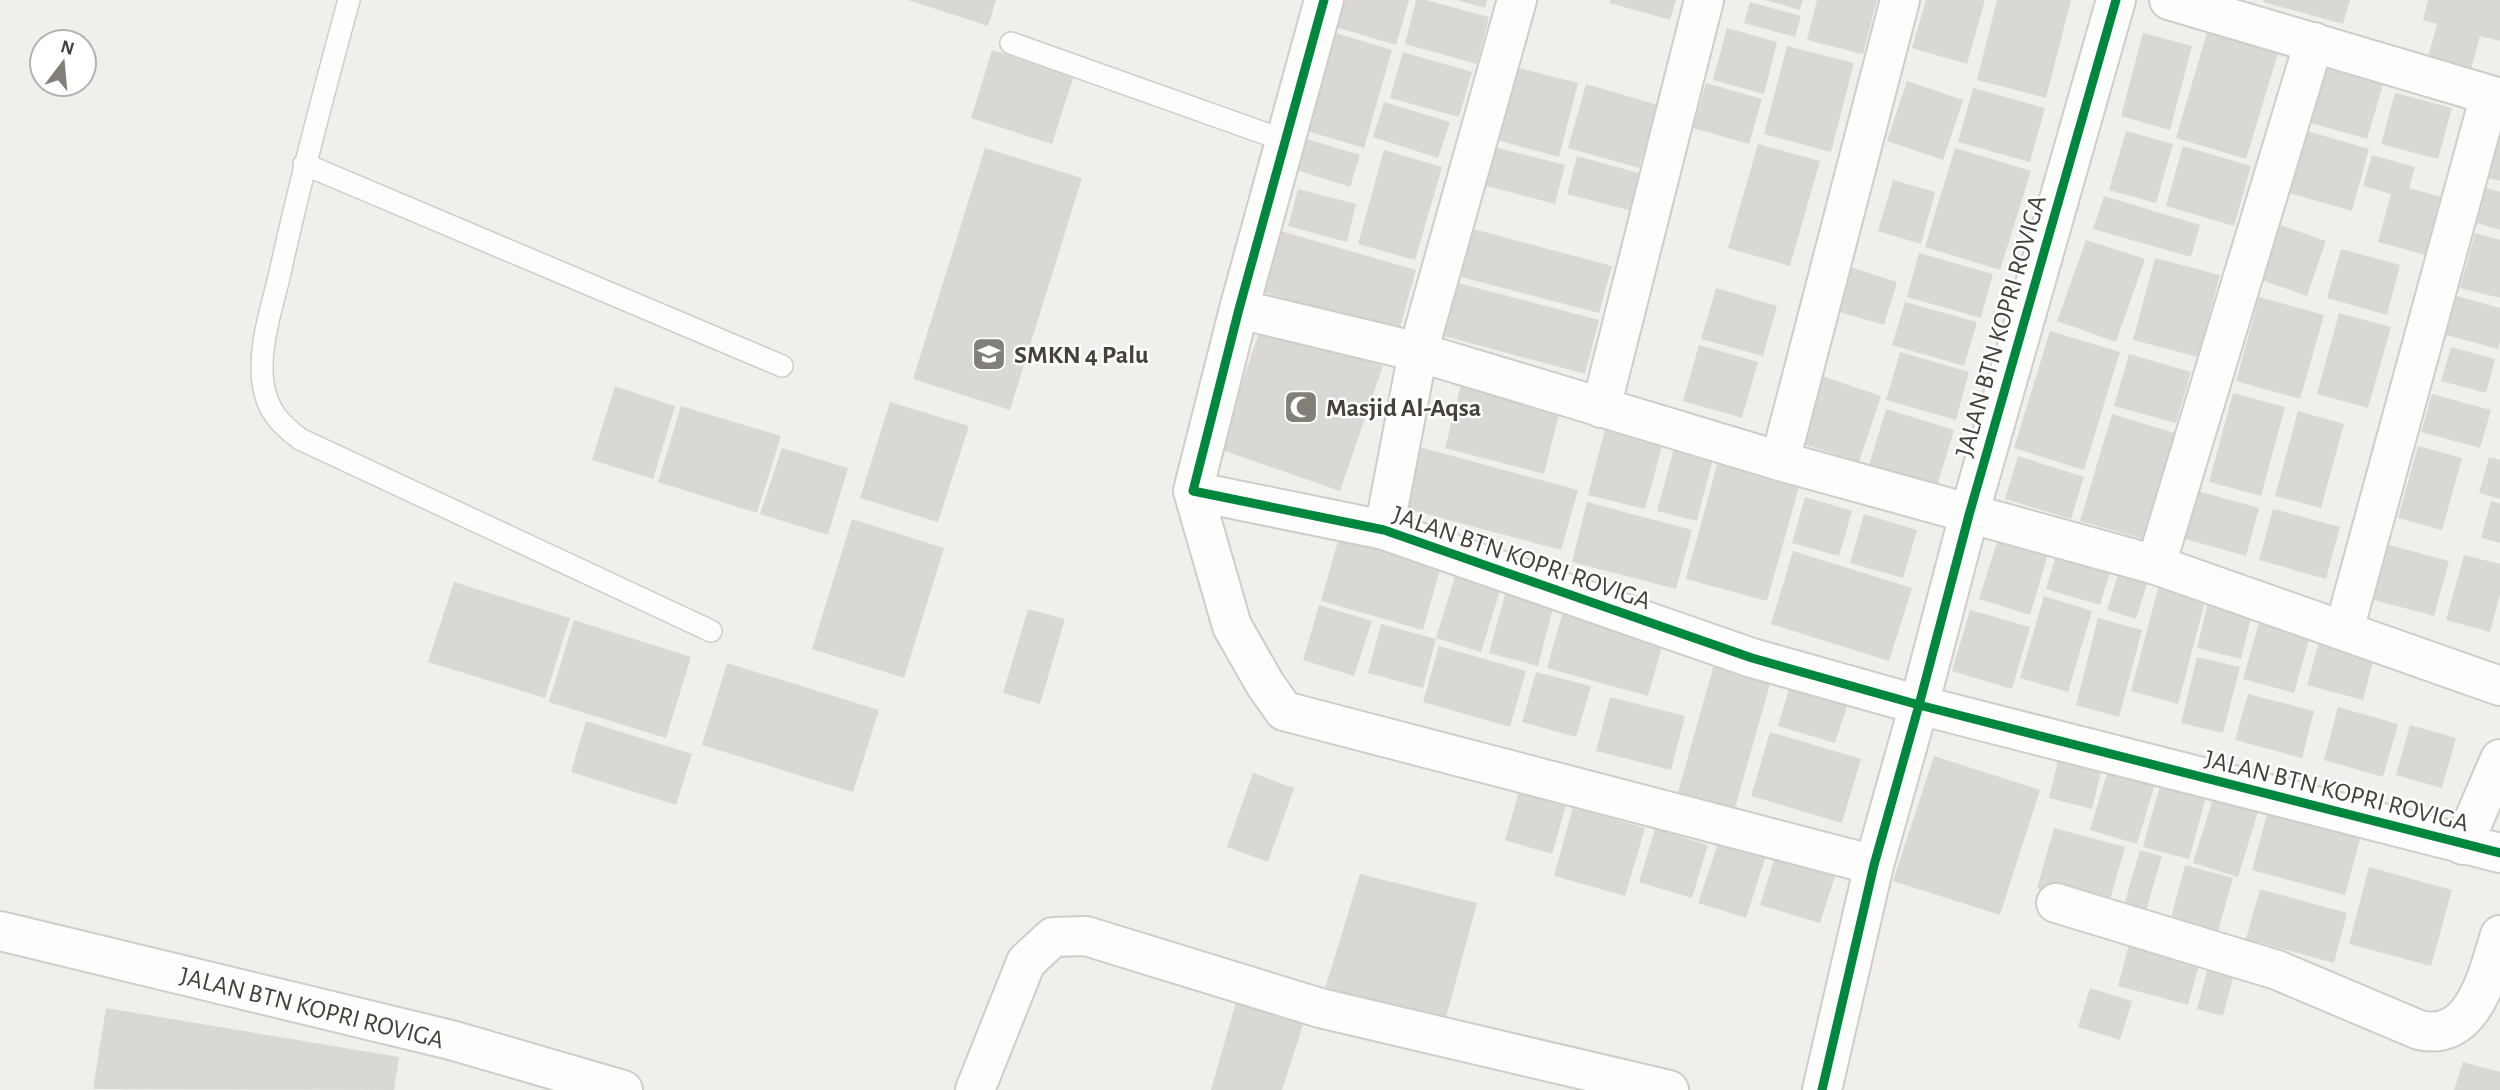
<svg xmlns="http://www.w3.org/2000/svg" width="2500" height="1090" viewBox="0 0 2500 1090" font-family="'Alegreya Sans',sans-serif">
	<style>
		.building { fill: #dad8d5 }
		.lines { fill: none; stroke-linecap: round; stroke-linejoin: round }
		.lane-casing { stroke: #cfcdc9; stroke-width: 24 }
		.street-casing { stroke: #cfcdc9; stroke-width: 42 }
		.lane { stroke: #fdfdfc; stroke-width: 21 }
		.street { stroke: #fdfdfc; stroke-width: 38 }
		.cycleway-casing { stroke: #fff; stroke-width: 13 }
		.cycleway { stroke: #00873e; stroke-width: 9 }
		.labels { text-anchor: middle; stroke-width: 5; stroke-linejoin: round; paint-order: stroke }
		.street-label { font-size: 26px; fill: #464139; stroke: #fff }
		.poi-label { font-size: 26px; font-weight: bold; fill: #464139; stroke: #fff; text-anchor: start }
	</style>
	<rect width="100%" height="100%" fill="#f1efec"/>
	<path class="building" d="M 908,0 L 996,0 L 988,26 Z
		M 1344,0 L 1409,0 L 1396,45 L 1336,27 Z
		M 1416,0 L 1426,0 L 1489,17 L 1477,64 L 1405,44 Z
		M 1457,0 L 1487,0 L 1485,8 Z
		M 1610,0 L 1676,0 L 1670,20 L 1610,3 Z
		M 1765,0 L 1803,0 L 1800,10 Z
		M 1817,0 L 1877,0 L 1863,54 L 1807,40 Z
		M 1926,0 L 1985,0 L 1967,64 L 1912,48 Z
		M 1997,0 L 2071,0 L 2046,98 L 1977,80 Z
		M 2264,0 L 2350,0 L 2343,24 L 2263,2 Z
		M 2428,0 L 2500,0 L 2500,41 L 2480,36 L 2468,80 L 2425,68 L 2437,24 L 2423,20 Z
		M 1750,2 L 1801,16 L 1795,37 L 1744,23 Z
		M 1727,28 L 1777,42 L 1764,94 L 1713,80 Z
		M 2208,29 L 2279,50 L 2246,159 L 2176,138 Z
		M 1326,30 L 1392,50 L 1364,148 L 1297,128 Z
		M 2143,33 L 2192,46 L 2170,130 L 2121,116 Z
		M 1787,46 L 1854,63 L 1831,152 L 1764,134 Z
		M 992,50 L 1074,75 L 1052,144 L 971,118 Z
		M 1403,52 L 1472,72 L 1459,117 L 1390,98 Z
		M 2322,59 L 2385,78 L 2367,139 L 2304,121 Z
		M 1515,67 L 1578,83 L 1559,157 L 1497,140 Z
		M 1907,81 L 1963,100 L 1943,160 L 1887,141 Z
		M 1706,83 L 1762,99 L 1749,144 L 1693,128 Z
		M 1586,84 L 1658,105 L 1639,168 L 1568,148 Z
		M 1973,88 L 2045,108 L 2030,162 L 1958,142 Z
		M 2395,93 L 2452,108 L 2438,159 L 2381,144 Z
		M 1384,102 L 1450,122 L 1438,158 L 1373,137 Z
		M 2500,122 L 2500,181 L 2484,177 Z
		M 2300,129 L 2369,149 L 2352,211 L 2282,191 Z
		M 2126,131 L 2173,144 L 2156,203 L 2109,190 Z
		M 1293,135 L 1360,155 L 1350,187 L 1284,166 Z
		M 1758,144 L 1820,161 L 1790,266 L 1728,248 Z
		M 1490,146 L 1565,165 L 1555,204 L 1479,184 Z
		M 2183,146 L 2251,166 L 2234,226 L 2166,206 Z
		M 985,148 L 1082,178 L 1010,410 L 913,379 Z
		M 1955,148 L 2031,171 L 2000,270 L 1925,247 Z
		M 1384,150 L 1442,167 L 1415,260 L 1358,244 Z
		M 2372,155 L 2415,167 L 2409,188 L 2452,200 L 2437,258 L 2378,242 L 2391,194 L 2363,186 Z
		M 1577,156 L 1642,174 L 1632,211 L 1567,194 Z
		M 1893,180 L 1935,192 L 1921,244 L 1878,231 Z
		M 2483,187 L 2500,192 L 2500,230 L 2473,222 Z
		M 1298,189 L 1356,204 L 1347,242 L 1288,226 Z
		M 2104,196 L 2200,225 L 2191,257 L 2093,229 Z
		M 2275,223 L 2326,241 L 2307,296 L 2256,278 Z
		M 1473,229 L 1612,266 L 1599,313 L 1461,277 Z
		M 1277,230 L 1416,270 L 1399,331 L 1260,291 Z
		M 2475,233 L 2500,240 L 2500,298 L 2460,288 Z
		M 2086,240 L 2145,259 L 2116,342 L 2057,321 Z
		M 2341,249 L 2400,265 L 2387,315 L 2327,298 Z
		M 1919,253 L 1993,274 L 1981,318 L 1907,297 Z
		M 2155,258 L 2220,275 L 2198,357 L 2133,340 Z
		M 1850,267 L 1897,282 L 1884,325 L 1836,311 Z
		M 1454,282 L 1599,320 L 1585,374 L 1440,335 Z
		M 1716,288 L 1777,306 L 1763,356 L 1701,339 Z
		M 2457,296 L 2500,308 L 2500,341 L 2498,349 L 2446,335 Z
		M 2259,297 L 2324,315 L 2300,399 L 2236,381 Z
		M 1905,302 L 1977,322 L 1964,366 L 1892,345 Z
		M 2339,313 L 2391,327 L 2368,408 L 2317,394 Z
		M 1262,324 L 1383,366 L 1340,491 L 1219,449 Z
		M 2050,331 L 2120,352 L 2084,470 L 2014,448 Z
		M 1699,345 L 1758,362 L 1742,418 L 1683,401 Z
		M 2451,347 L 2495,359 L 2486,393 L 2441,381 Z
		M 1900,352 L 1969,372 L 1956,420 L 1886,400 Z
		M 2129,354 L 2191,372 L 2176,423 L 2114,406 Z
		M 1813,373 L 1881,396 L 1859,462 L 1791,440 Z
		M 1463,377 L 1562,402 L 1544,474 L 1445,448 Z
		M 615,386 L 675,406 L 653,479 L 592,460 Z
		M 2233,393 L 2285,407 L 2261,496 L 2209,482 Z
		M 2432,394 L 2491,410 L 2480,448 L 2421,432 Z
		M 890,402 L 969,426 L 938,522 L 860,498 Z
		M 681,406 L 781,436 L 757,513 L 658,482 Z
		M 1886,409 L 1954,430 L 1937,486 L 1869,465 Z
		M 2298,411 L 2344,424 L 2321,508 L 2275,496 Z
		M 2112,414 L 2178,434 L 2147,540 L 2080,521 Z
		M 1607,421 L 1665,435 L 1645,509 L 1588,495 Z
		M 1677,437 L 1716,447 L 1697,521 L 1657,511 Z
		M 1412,445 L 1578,490 L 1561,550 L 1396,506 Z
		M 2418,446 L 2462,458 L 2442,530 L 2398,518 Z
		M 782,448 L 848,468 L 828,535 L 760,514 Z
		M 1720,454 L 1802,476 L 1767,601 L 1686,579 Z
		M 2018,456 L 2084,477 L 2071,519 L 2005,499 Z
		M 2489,457 L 2500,460 L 2500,499 L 2479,493 Z
		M 2198,491 L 2259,508 L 2246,556 L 2185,539 Z
		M 1805,497 L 1852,511 L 1839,556 L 1792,543 Z
		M 2491,501 L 2500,504 L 2500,543 L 2481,538 Z
		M 1587,502 L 1692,530 L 1676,589 L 1572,562 Z
		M 2273,509 L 2340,527 L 2326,579 L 2259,560 Z
		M 1864,514 L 1917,530 L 1903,578 L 1850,563 Z
		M 852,519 L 944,548 L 904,678 L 812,649 Z
		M 2001,529 L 2051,544 L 2030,615 L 1979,599 Z
		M 1341,530 L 1443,559 L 1423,630 L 1321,601 Z
		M 2378,542 L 2449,561 L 2434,616 L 2363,597 Z
		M 2059,545 L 2113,562 L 2100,605 L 2046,589 Z
		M 1793,551 L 1912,588 L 1889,661 L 1771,624 Z
		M 2464,555 L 2500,564 L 2500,594 L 2490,632 L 2446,620 Z
		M 2122,562 L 2151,571 L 2136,619 L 2107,610 Z
		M 1457,570 L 1502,584 L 1481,652 L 1436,638 Z
		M 2161,577 L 2208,590 L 2178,704 L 2131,691 Z
		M 454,582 L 570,618 L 545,698 L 428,662 Z
		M 1508,584 L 1556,596 L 1538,666 L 1489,653 Z
		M 2210,594 L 2254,605 L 2241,659 L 2197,648 Z
		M 2044,596 L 2092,611 L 2068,692 L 2020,678 Z
		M 1319,605 L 1372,621 L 1354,676 L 1303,660 Z
		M 1564,608 L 1665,636 L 1648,696 L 1547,668 Z
		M 1028,609 L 1065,619 L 1040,704 L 1003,693 Z
		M 1970,610 L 2030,627 L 2012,689 L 1952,671 Z
		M 2262,612 L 2313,626 L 2294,693 L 2243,679 Z
		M 2098,618 L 2142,630 L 2119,717 L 2076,705 Z
		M 574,620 L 691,657 L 666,738 L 549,702 Z
		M 1381,624 L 1436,639 L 1423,688 L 1368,673 Z
		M 2321,635 L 2376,650 L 2363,700 L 2307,685 Z
		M 1439,646 L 1526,671 L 1510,727 L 1423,702 Z
		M 2197,657 L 2240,667 L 2223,733 L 2181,723 Z
		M 1715,661 L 1772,677 L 1733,815 L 1676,799 Z
		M 727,663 L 879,710 L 853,792 L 702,745 Z
		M 1536,672 L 1591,686 L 1576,737 L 1522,722 Z
		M 1789,689 L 1847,706 L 1835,743 L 1778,726 Z
		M 2248,694 L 2314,711 L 2302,758 L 2235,740 Z
		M 1610,697 L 1685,716 L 1671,770 L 1596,751 Z
		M 2338,707 L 2398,724 L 2383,777 L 2324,760 Z
		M 586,721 L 692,754 L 676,805 L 571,772 Z
		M 2410,725 L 2456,738 L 2442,788 L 2396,775 Z
		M 1770,732 L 1861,759 L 1842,823 L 1751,796 Z
		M 2061,748 L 2104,759 L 2092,809 L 2049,798 Z
		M 1934,756 L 2040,790 L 2000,915 L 1893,881 Z
		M 2110,763 L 2157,777 L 2137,844 L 2090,830 Z
		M 1253,773 L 1294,788 L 1268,862 L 1227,847 Z
		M 2162,778 L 2208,790 L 2189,859 L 2143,847 Z
		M 2217,785 L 2262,799 L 2238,877 L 2193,863 Z
		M 1519,792 L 1566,806 L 1552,854 L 1505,840 Z
		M 2270,803 L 2363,828 L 2345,895 L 2252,870 Z
		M 1573,807 L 1645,828 L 1625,896 L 1554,876 Z
		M 2054,828 L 2125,847 L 2108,907 L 2037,888 Z
		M 1655,829 L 1708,845 L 1692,898 L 1639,882 Z
		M 1722,831 L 1769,847 L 1746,918 L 1698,903 Z
		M 1779,844 L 1839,863 L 1820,923 L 1760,905 Z
		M 2140,850 L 2162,856 L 2144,918 L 2122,912 Z
		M 2185,865 L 2233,878 L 2215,942 L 2168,929 Z
		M 2369,867 L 2452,890 L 2431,966 L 2349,944 Z
		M 1360,874 L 1477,903 L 1444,1025 L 1325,989 Z
		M 2260,889 L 2347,913 L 2334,963 L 2246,939 Z
		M 2131,936 L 2202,954 L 2188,1005 L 2118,986 Z
		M 2211,956 L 2237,963 L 2223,1016 L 2197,1009 Z
		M 2090,988 L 2132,1001 L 2120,1040 L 2078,1027 Z
		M 1236,1002 L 1304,1022 L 1282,1090 L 1211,1090 Z
		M 106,1008 L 399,1057 L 394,1090 L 93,1089 Z
		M 2463,1062 L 2500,1072 L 2500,1090 L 2454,1090 Z"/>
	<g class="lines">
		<g class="lane-casing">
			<path id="lane" d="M 349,0 C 324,91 300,181 280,273 C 272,308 258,347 263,383 C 267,410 279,423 300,439 L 711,631
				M 1011,43 L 1286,141
				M 304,164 L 782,366"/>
		</g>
		<g class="street-casing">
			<path id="street" d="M 1324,0 L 1239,309 L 1193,491 L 1384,530 L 1752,658 L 1919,705 L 2500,853
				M 2169,0 L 2500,98
				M 1239,309 L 1418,352 L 1780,461 L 2156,565 L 2500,686
				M 1601,408 L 1704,0
				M 1780,461 L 1900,0
				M 1193,491 L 1232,626 L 1265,684 L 1284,711 L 1874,865
				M 1384,530 L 1418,352 L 1517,0
				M 2156,565 L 2314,42
				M 2344,630 L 2490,95
				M 2463,845 L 2500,759
				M 2056,903 L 2277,970 L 2419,1030 C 2474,1043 2488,973 2500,935
				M 0,931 L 451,1040 L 623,1090
				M 975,1090 L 1026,962 L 1053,937 L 1086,936 L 1320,1008 L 1669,1090
				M 1822,1090 L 1874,865 L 1919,705 L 1969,515 L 2116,0"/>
		</g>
		<use href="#lane" class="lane"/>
		<use href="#street" class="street"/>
		<g class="cycleway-casing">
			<path id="cycleway" d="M 1324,0 L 1239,309 L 1193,491 L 1384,530 L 1752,658 L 1919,705 L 2500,853
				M 1822,1090 L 1874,865 L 1919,705 L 1969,515 L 2116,0"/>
		</g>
		<use href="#cycleway" class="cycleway"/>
	</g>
	<defs>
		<g id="school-square" transform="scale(1.75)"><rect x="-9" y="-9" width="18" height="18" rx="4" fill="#827e78" stroke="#fff"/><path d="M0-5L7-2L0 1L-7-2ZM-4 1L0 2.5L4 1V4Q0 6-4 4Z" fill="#fff"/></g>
		<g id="mosque-square" transform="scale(1.75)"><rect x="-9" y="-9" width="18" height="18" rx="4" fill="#827e78" stroke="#fff"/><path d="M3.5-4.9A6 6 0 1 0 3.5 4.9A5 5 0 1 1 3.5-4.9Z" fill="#fff"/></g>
	</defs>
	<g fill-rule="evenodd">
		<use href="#school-square" x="989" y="354"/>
		<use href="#mosque-square" x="1301" y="407"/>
	</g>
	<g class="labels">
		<g class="street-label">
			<text transform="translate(2000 326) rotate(-74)" y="9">JALAN BTN KOPRI ROVIGA</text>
			<text transform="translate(1522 557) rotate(19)" y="9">JALAN BTN KOPRI ROVIGA</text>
			<text transform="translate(2337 790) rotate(14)" y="9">JALAN BTN KOPRI ROVIGA</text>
			<text transform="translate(312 1007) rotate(14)" y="9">JALAN BTN KOPRI ROVIGA</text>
		</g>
		<g class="poi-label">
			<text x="1014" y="363">SMKN 4 Palu</text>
			<text x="1326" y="416">Masjid Al-Aqsa</text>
		</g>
	</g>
	<g transform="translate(63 63) rotate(16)"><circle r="33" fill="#ffffff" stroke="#b5b3b0" stroke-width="2"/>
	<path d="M0-5L12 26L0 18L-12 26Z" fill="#827e78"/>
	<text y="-10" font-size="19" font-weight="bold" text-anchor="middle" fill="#464139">N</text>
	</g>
</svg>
